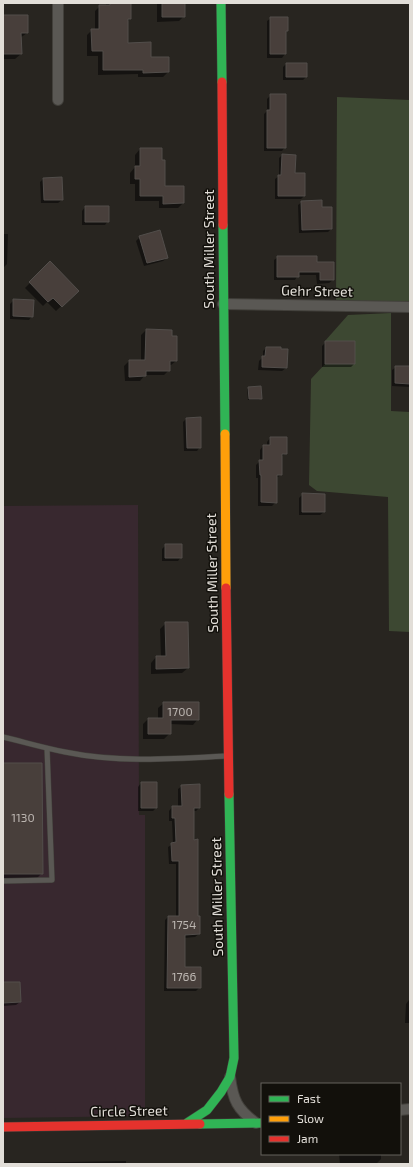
<svg xmlns="http://www.w3.org/2000/svg" width="413" height="1167" viewBox="0 0 413 1167" font-family="'Exo 2',sans-serif">
	<style>
		.commercial { fill: #38282f }
		.green { fill: #3d4832 }
		.shadow { fill: #0007 }
		.building { fill: #483f3b; stroke: #524e4b }
		.lines { fill: none; stroke-linecap: round; stroke-linejoin: round }
		.lane-casing { stroke: #42403b; stroke-width: 6 }
		.street-casing { stroke: #42403b; stroke-width: 12 }
		.fast-casing { stroke: #42403b; stroke-width: 10 }
		.slow-casing { stroke: #42403b; stroke-width: 10 }
		.jam-casing { stroke: #42403b; stroke-width: 10 }
		.lane { stroke: #5a5854; stroke-width: 5 }
		.street { stroke: #5a5854; stroke-width: 10 }
		.fast { stroke: #30b455; stroke-width: 9 }
		.slow { stroke: #ff9f0a; stroke-width: 9 }
		.jam { stroke: #e5322d; stroke-width: 9 }
		.labels { text-anchor: middle; stroke-width: 3; stroke-linejoin: round; paint-order: stroke }
		.number-label { font-size: 12px; fill: #bcb6b1 }
		.street-label { font-size: 14px; fill: #e2ded8; stroke: #12100b }
	</style>
	<rect width="100%" height="100%" fill="#282520"/>
	<path class="commercial" d="M 138,505 L 139,815 L 145,815 L 145,1116 L 3,1118 L 3,506 Z"/>
	<path class="green" d="M 337,97 L 410,100 L 410,304 L 336,303 Z
		M 391,313 L 391,411 L 410,412 L 410,632 L 389,631 L 388,497 L 317,491 L 309,485 L 311,379 L 325,364 L 325,341 L 348,315 Z"/>
	<path class="shadow" d="M 106,3 L 130,3 L 130,19 L 127,22 L 127,44 L 150,58 L 168,72 L 163,77 L 138,77 L 138,74 L 98,75 L 98,56 L 87,56 L 87,35 L 92,30 L 95,30 L 95,11 L 100,6 L 106,6 Z
		M 157,3 L 184,3 L 184,16 L 179,21 L 157,22 Z
		M 3,16 L 27,33 L 20,38 L 21,54 L 15,59 L 3,59 Z
		M 271,18 L 287,30 L 285,33 L 285,54 L 282,58 L 267,58 L 267,21 Z
		M 286,64 L 306,77 L 303,80 L 283,80 L 283,67 Z
		M 271,95 L 285,147 L 282,151 L 264,151 L 264,114 L 267,111 L 267,99 Z
		M 140,149 L 164,187 L 183,203 L 178,208 L 159,208 L 159,201 L 135,201 L 135,184 L 130,184 L 130,173 L 135,167 L 135,155 Z
		M 282,155 L 294,174 L 304,196 L 301,199 L 275,199 L 275,179 L 279,176 L 279,158 Z
		M 43,179 L 62,200 L 58,203 L 41,203 L 40,182 Z
		M 302,202 L 321,208 L 331,229 L 328,232 L 299,233 L 298,205 Z
		M 85,207 L 108,221 L 105,225 L 82,225 L 82,211 Z
		M 3,234 L 8,234 L 7,264 L 3,268 Z
		M 140,237 L 167,258 L 163,261 L 144,266 L 136,241 Z
		M 278,257 L 316,263 L 333,280 L 329,283 L 317,284 L 316,275 L 298,275 L 295,280 L 274,280 L 274,260 Z
		M 50,263 L 77,291 L 56,311 L 47,302 L 43,306 L 25,288 Z
		M 14,300 L 32,316 L 29,320 L 10,319 L 10,304 Z
		M 146,330 L 171,337 L 176,361 L 171,365 L 169,365 L 169,370 L 164,375 L 145,375 L 140,381 L 125,381 L 124,366 L 129,361 L 141,361 L 141,335 Z
		M 326,342 L 354,364 L 351,367 L 322,367 L 322,346 Z
		M 266,348 L 286,368 L 282,371 L 258,370 L 259,361 L 263,357 L 263,351 Z
		M 410,365 L 410,387 L 392,386 L 392,370 L 396,367 L 408,367 Z
		M 249,388 L 261,398 L 259,400 L 248,400 L 247,389 Z
		M 187,418 L 200,447 L 197,451 L 184,451 L 183,422 Z
		M 270,438 L 286,453 L 281,457 L 281,475 L 276,478 L 276,502 L 272,506 L 258,506 L 258,478 L 256,478 L 256,465 L 260,461 L 260,450 L 263,446 L 267,446 L 267,442 Z
		M 303,494 L 324,512 L 320,515 L 299,515 L 299,498 Z
		M 166,545 L 181,557 L 178,561 L 162,561 L 162,549 Z
		M 166,623 L 188,668 L 182,673 L 151,674 L 151,663 L 156,657 L 161,657 L 160,629 Z
		M 164,703 L 198,719 L 193,725 L 170,724 L 170,733 L 164,739 L 143,739 L 143,724 L 148,719 L 158,719 L 158,708 Z
		M 3,764 L 42,873 L 35,880 L 3,881 Z
		M 141,783 L 156,808 L 153,811 L 138,811 L 138,787 Z
		M 182,786 L 199,808 L 196,811 L 193,811 L 199,934 L 195,937 L 184,938 L 184,968 L 200,987 L 196,991 L 164,991 L 165,920 L 168,917 L 176,917 L 176,864 L 169,864 L 168,847 L 173,844 L 172,821 L 169,821 L 169,811 L 172,807 L 178,807 L 178,789 Z
		M 3,983 L 20,1002 L 16,1005 L 3,1006 Z
		M 409,1000 L 410,1023 L 405,1023 L 406,1004 Z
		M 339,1154 L 381,1154 L 381,1159 L 376,1164 L 340,1164 Z
		M 126,1161 L 126,1164 L 13,1164 L 14,1163 Z"/>
	<path class="building" d="M 110,3 L 131,3 L 131,19 L 128,19 L 128,43 L 151,42 L 151,57 L 169,57 L 169,72 L 143,73 L 143,70 L 103,70 L 103,51 L 92,51 L 91,29 L 99,29 L 99,5 L 110,5 Z
		M 162,3 L 185,3 L 185,17 L 162,17 Z
		M 3,15 L 28,15 L 28,33 L 21,33 L 22,54 L 3,54 Z
		M 270,17 L 288,17 L 288,31 L 286,31 L 286,54 L 270,54 Z
		M 286,63 L 307,63 L 307,77 L 286,77 Z
		M 270,94 L 286,94 L 286,148 L 267,148 L 267,110 L 270,110 Z
		M 140,148 L 162,148 L 162,160 L 165,160 L 165,186 L 184,186 L 184,203 L 163,204 L 163,196 L 140,196 L 140,179 L 135,179 L 135,166 L 140,166 Z
		M 282,154 L 296,155 L 295,173 L 305,173 L 305,196 L 278,196 L 278,175 L 281,175 Z
		M 62,177 L 63,200 L 44,200 L 43,178 Z
		M 322,200 L 322,207 L 332,207 L 332,229 L 302,230 L 301,201 Z
		M 85,206 L 109,206 L 109,222 L 85,222 Z
		M 160,230 L 168,258 L 147,263 L 139,236 Z
		M 277,256 L 317,256 L 317,262 L 334,262 L 334,280 L 320,280 L 320,272 L 299,272 L 299,277 L 277,277 Z
		M 50,261 L 79,291 L 62,307 L 53,298 L 48,302 L 29,282 Z
		M 13,299 L 34,300 L 33,317 L 13,316 Z
		M 146,329 L 172,330 L 172,336 L 177,336 L 177,361 L 170,361 L 170,371 L 146,371 L 146,376 L 129,377 L 129,360 L 145,360 Z
		M 325,341 L 355,341 L 355,364 L 325,364 Z
		M 266,347 L 281,347 L 281,349 L 288,349 L 287,368 L 262,367 L 262,356 L 265,356 Z
		M 395,366 L 410,366 L 410,384 L 395,383 Z
		M 261,386 L 262,399 L 249,399 L 248,387 Z
		M 201,417 L 201,448 L 187,448 L 186,418 Z
		M 270,437 L 287,437 L 287,454 L 282,454 L 282,475 L 277,475 L 277,503 L 261,502 L 261,475 L 260,475 L 259,460 L 263,460 L 263,445 L 270,445 Z
		M 302,493 L 325,494 L 325,512 L 302,512 Z
		M 165,544 L 182,544 L 182,558 L 165,558 Z
		M 165,622 L 188,622 L 189,668 L 156,669 L 156,656 L 166,656 Z
		M 163,702 L 199,702 L 199,720 L 171,720 L 171,734 L 148,734 L 148,718 L 163,718 Z
		M 3,763 L 42,763 L 43,874 L 3,874 Z
		M 141,782 L 157,782 L 157,808 L 141,808 Z
		M 200,784 L 200,808 L 194,808 L 194,840 L 198,839 L 198,916 L 200,916 L 200,934 L 185,935 L 185,967 L 201,967 L 201,988 L 167,988 L 168,916 L 179,916 L 179,861 L 172,861 L 171,843 L 176,842 L 175,818 L 172,818 L 172,806 L 182,806 L 181,785 Z
		M 3,982 L 20,982 L 21,1002 L 3,1003 Z"/>
	<g class="lines">
		<g class="lane-casing">
			<path id="lane" d="M 3,737 C 24,742 44,748 65,752 C 118,763 172,759 226,756
				M 3,881 L 52,880 L 47,748"/>
		</g>
		<g class="street-casing">
			<path id="street" d="M 58,3 L 58,100
				M 223,304 L 410,307
				M 230,1077 C 233,1100 237,1109 256,1123
				M 400,1110 L 410,1109"/>
		</g>
		<g class="fast-casing">
			<path id="fast" d="M 221,3 L 222,82
				M 223,225 L 225,434
				M 187,1123 L 207,1110 L 221,1092 L 230,1077 L 234,1058 L 229,794
				M 200,1124 L 262,1123"/>
		</g>
		<g class="slow-casing">
			<path id="slow" d="M 225,434 L 226,588"/>
		</g>
		<g class="jam-casing">
			<path id="jam" d="M 222,82 L 223,225
				M 226,588 L 229,794
				M 3,1127 L 200,1124"/>
		</g>
		<use href="#lane" class="lane"/>
		<use href="#street" class="street"/>
		<use href="#fast" class="fast"/>
		<use href="#slow" class="slow"/>
		<use href="#jam" class="jam"/>
	</g>
	<g class="labels">
		<g class="number-label">
			<text x="180" y="716">1700</text>
			<text x="23" y="822">1130</text>
			<text x="184" y="929">1754</text>
			<text x="184" y="981">1766</text>
		</g>
		<g class="street-label">
			<text transform="translate(209 249) rotate(-90)" y="5">South Miller Street</text>
			<text transform="translate(317 291) rotate(1)" y="5">Gehr Street</text>
			<text transform="translate(212 573) rotate(-91)" y="5">South Miller Street</text>
			<text transform="translate(217 897) rotate(-91)" y="5">South Miller Street</text>
			<text transform="translate(129 1111) rotate(-1)" y="5">Circle Street</text>
		</g>
	</g>
	<rect width="413" height="1167" fill="none" stroke="#e2ded8" stroke-width="8"/>
	<rect x="261" y="1083" width="140" height="72" fill="#12100b" stroke="#65625d"/>
	<rect x="269" y="1096" width="20" height="6" fill="#30b455" stroke="#65625d"/>
	<text x="297" y="1103" font-size="12" fill="#e2ded8">Fast</text>
	<rect x="269" y="1116" width="20" height="6" fill="#ff9f0a" stroke="#65625d"/>
	<text x="297" y="1123" font-size="12" fill="#e2ded8">Slow</text>
	<rect x="269" y="1136" width="20" height="6" fill="#e5322d" stroke="#65625d"/>
	<text x="297" y="1143" font-size="12" fill="#e2ded8">Jam</text>
</svg>
